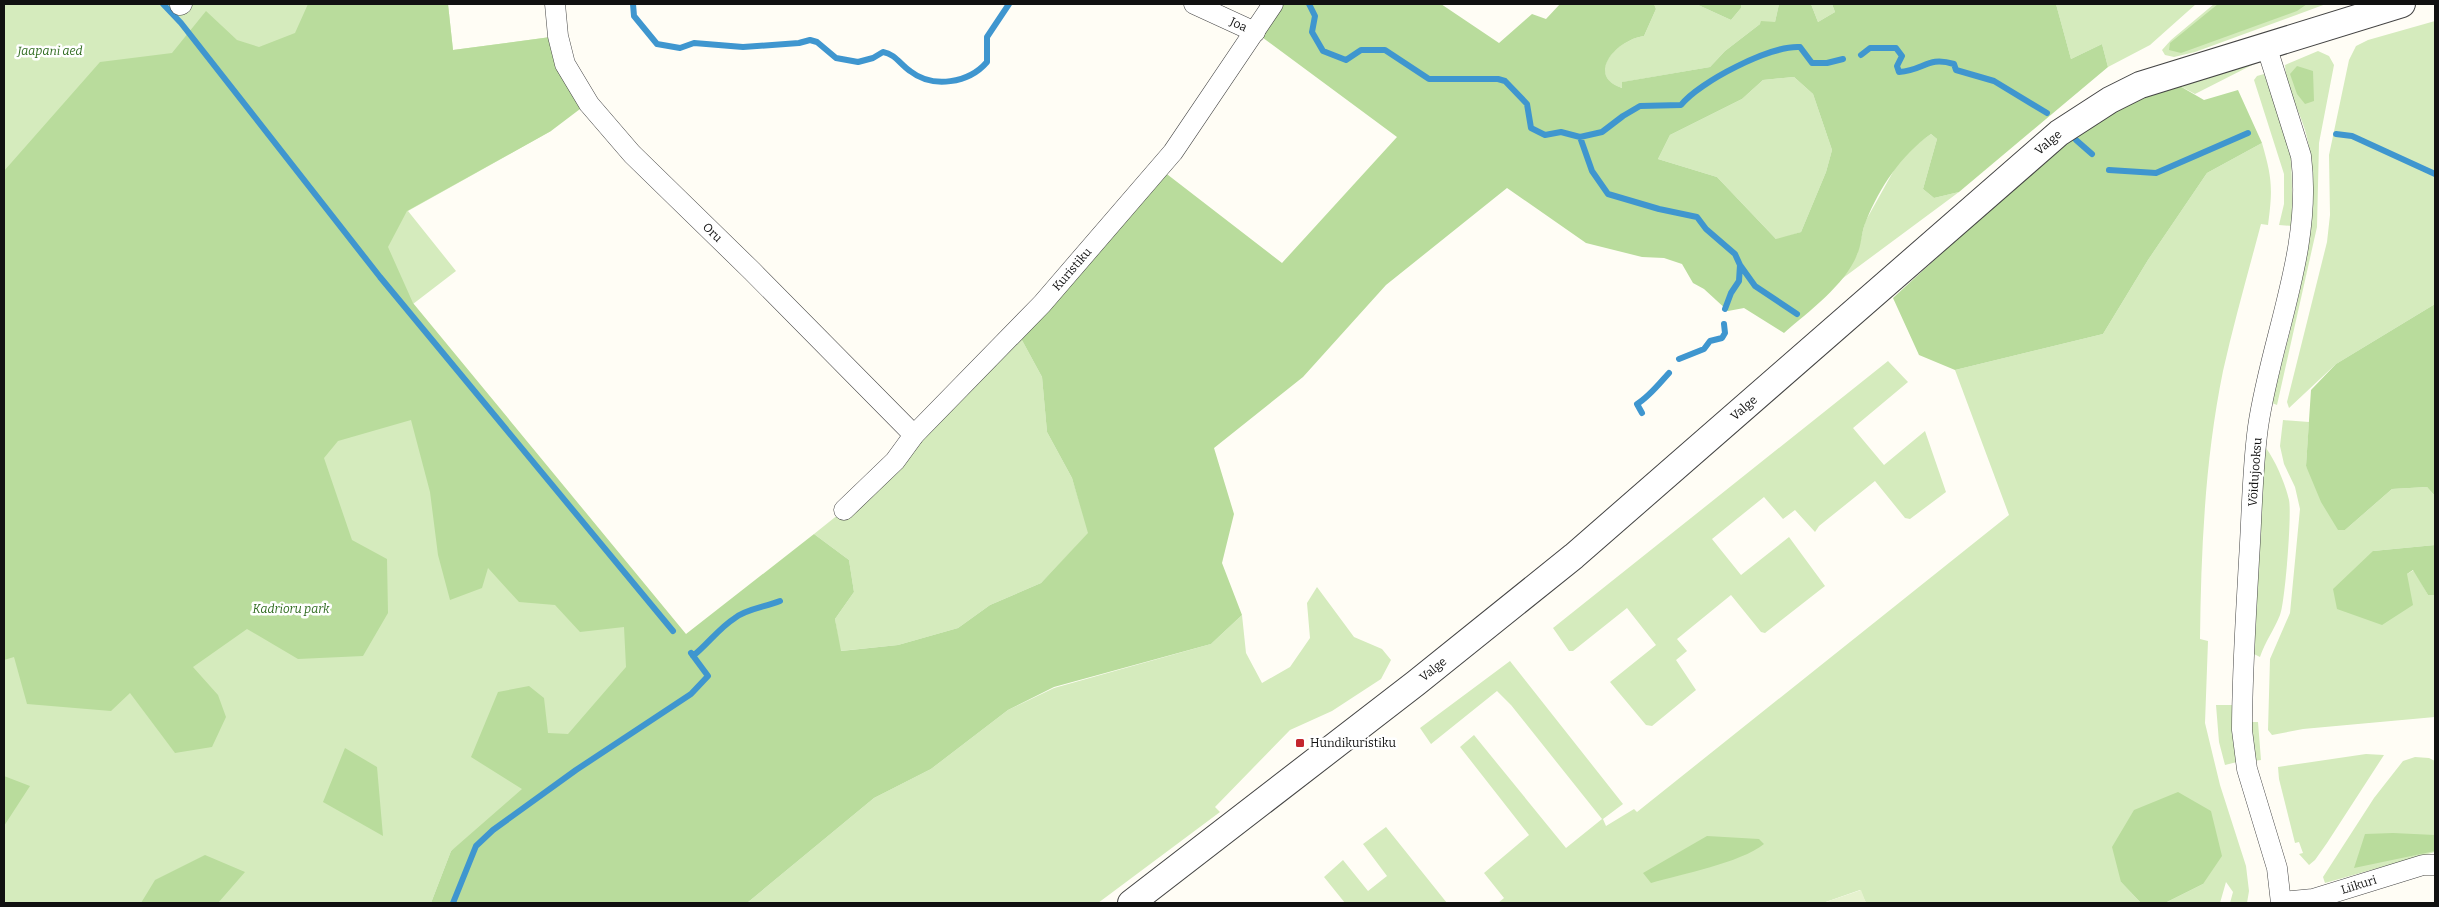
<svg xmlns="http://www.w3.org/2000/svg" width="2439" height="907" viewBox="0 0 2439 907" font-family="Bitter,serif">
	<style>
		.green { fill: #d5ebbd }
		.forest { fill: #b9dc9c; fill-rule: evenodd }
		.pitch { fill: #e6f2cf }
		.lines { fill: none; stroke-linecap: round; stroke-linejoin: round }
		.stream { stroke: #3f96cf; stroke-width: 6 }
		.minor-casing { stroke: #444; stroke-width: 21 }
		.tertiary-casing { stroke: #444; stroke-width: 28 }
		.minor { stroke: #fff; stroke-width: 20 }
		.tertiary { stroke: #fff; stroke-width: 26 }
		.poi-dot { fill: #c4262e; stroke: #fff; stroke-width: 2 }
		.labels { text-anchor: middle; stroke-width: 5; stroke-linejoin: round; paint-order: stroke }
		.street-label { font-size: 12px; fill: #111; stroke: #fff }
		.park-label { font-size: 12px; font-style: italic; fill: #2f6b1f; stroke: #fff }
		.poi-label { font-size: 12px; fill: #111; stroke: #fff; text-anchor: start }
	</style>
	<rect width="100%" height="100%" fill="#fffdf5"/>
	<path class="green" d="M 4,4 L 448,4 L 453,50 L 558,36 L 551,131 L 408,211 L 456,271 L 413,304 L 686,635 L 606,737 L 451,851 L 431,903 L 4,903 Z
		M 1654,4 L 1696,4 L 1731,20 L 1741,8 L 1741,4 L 1779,4 L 1775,22 L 1760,24 L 1725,51 L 1710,67 L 1623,82 L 1622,88 C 1591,78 1607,51 1629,41 C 1634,38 1639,37 1644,36 L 1656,9 Z
		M 1811,4 L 1832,4 L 1835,12 L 1818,22 Z
		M 2056,4 L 2196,4 L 2150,45 L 2108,67 L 2102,44 L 2071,59 Z
		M 2214,4 L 2326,4 L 2195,52 L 2174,57 L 2165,55 L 2162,50 L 2171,40 Z
		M 2435,21 L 2435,304 L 2336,364 L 2289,408 L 2287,402 L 2327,242 L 2330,215 L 2329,155 L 2349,60 L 2356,46 L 2368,40 Z
		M 2318,51 L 2329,56 L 2334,65 L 2319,143 L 2317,227 L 2277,405 L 2272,403 C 2289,329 2316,252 2312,175 C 2312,160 2309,144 2305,130 C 2298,108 2286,87 2285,65 Z
		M 2244,61 L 2254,64 L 2195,94 L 2178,85 Z
		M 2264,74 L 2291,151 L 2293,226 L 2279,225 L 2284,204 L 2284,174 L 2254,80 L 2257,76 Z
		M 1794,77 L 1813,94 L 1832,150 L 1826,172 L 1801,232 L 1777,240 L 1717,177 L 1658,159 L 1670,135 L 1742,99 L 1763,80 Z
		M 1931,134 L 1937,139 L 1923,189 L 1934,198 L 1959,192 L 1839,281 L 1857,255 L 1865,222 L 1898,163 L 1914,146 Z
		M 2262,143 C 2272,178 2273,188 2268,225 L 2261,224 C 2248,273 2234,322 2223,371 C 2205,459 2201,550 2200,639 L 2208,641 L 2205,723 L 2220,785 L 2246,866 L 2249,891 L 2247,903 L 2230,903 L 2233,892 L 2226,882 L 2220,903 L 2165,903 L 2203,884 L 2121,882 L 2141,903 L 1866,903 L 1860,890 L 1823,903 L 1498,903 L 1504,898 L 1484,873 L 1529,835 L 1460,747 L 1474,735 L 1566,848 L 1602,819 L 1511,705 L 1497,691 L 1431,744 L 1420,728 L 1510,661 L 1623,804 L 1603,819 L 1606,826 L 1634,809 L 1637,812 L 2009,515 L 1955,370 L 2103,334 L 2148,260 L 2207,173 Z
		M 1017,331 L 1042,377 L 1047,432 L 1072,478 L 1089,533 L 1041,583 L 990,605 L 958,628 L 898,645 L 840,651 L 835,619 L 854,592 L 849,560 L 814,534 L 844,510 Z
		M 1888,361 L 1908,382 L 1853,428 L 1884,465 L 1925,431 L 1946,492 L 1910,519 L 1905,518 L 1875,481 L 1819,526 L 1815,532 L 1795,510 L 1783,519 L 1764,497 L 1712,539 L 1741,575 L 1789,537 L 1825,586 L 1765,633 L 1761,632 L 1731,595 L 1677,639 L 1687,651 L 1676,660 L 1696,690 L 1652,726 L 1646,725 L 1610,682 L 1656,645 L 1627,608 L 1573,651 L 1569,651 L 1553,628 Z
		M 2283,420 L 2309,422 L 2306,466 L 2345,530 L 2392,489 L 2427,487 L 2435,496 L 2435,545 L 2373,551 L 2407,574 L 2414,570 L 2428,595 L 2435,595 L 2435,717 L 2303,729 L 2272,735 L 2268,730 L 2270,659 L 2290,613 L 2300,509 L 2295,487 L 2284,464 L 2280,446 Z
		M 2266,448 C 2276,462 2285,483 2289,500 C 2292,513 2285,603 2280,615 C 2274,630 2265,642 2260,657 L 2254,654 L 2264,449 Z
		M 1317,587 L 1354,637 L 1382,649 L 1391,660 L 1381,679 L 1332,711 L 1290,730 L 1215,807 L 1220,812 L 1098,903 L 747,903 L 874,798 L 931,769 L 1008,710 L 1054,688 L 1211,644 L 1242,615 L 1246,653 L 1262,683 L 1290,667 L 1310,638 L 1307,603 Z
		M 2216,705 L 2233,705 L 2237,762 L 2225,765 L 2219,742 Z
		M 2250,722 L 2258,722 L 2261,760 L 2253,761 Z
		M 2366,754 L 2384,755 L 2327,843 L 2315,860 L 2309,865 L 2299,854 L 2303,853 L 2299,842 L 2295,843 L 2279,779 L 2278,767 Z
		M 2415,757 L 2429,758 L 2435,761 L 2435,852 L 2325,883 L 2323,877 L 2374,798 L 2403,761 Z
		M 1386,827 L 1447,903 L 1345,903 L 1324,877 L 1343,860 L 1368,891 L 1387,876 L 1363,844 Z"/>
	<path class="forest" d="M 308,4 L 448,4 L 453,50 L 558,36 L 584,106 L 551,131 L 407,211 L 388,247 L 413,303 L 686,634 L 814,534 L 849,560 L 854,592 L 835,619 L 841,651 L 898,645 L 958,628 L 990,605 L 1041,583 L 1088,533 L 1072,478 L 1047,432 L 1042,377 L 1017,331 L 1159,168 L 1282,263 L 1397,137 L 1255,32 L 1273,4 L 1441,4 L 1499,43 L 1532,14 L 1546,19 L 1560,4 L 1654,4 L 1656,9 L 1644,36 C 1639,37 1634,38 1629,41 C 1608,51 1591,78 1622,88 L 1622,82 L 1710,67 L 1725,51 L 1760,24 L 1761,21 L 1775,22 L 1779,4 L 1811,4 L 1818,22 L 1835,12 L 1832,4 L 2056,4 L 2071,59 L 2102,44 L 2108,67 L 1959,192 L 1934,198 L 1923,189 L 1937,139 L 1931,134 C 1901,155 1880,187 1866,221 C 1861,232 1862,244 1857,255 C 1845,285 1808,312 1784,333 L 1744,308 L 1728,311 L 1704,289 L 1693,283 L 1682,264 L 1664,258 L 1642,257 L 1586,243 L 1507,188 L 1386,285 L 1303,377 L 1214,448 L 1234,514 L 1222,563 L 1242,615 L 1211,644 L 1054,687 L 1008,710 L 931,769 L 874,798 L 747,903 L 431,903 L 451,851 L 522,789 L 471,757 L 498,692 L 529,686 L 544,698 L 548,733 L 568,734 L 626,667 L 624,627 L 580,632 L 555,605 L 519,602 L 488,568 L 482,588 L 450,600 L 438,555 L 430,492 L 411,420 L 338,441 L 324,458 L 352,540 L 387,559 L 388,613 L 363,656 L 298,659 L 247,629 L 193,667 L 218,695 L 226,717 L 212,747 L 175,753 L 130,693 L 111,711 L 27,704 L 14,657 L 4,660 L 4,171 L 100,62 L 172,53 L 206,11 L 237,40 L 259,47 L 295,33 ZM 1794,77 L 1813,94 L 1832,150 L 1826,172 L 1801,232 L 1776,239 L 1717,177 L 1658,159 L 1670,135 L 1742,99 L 1763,80 Z
		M 1696,4 L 1741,4 L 1741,8 L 1731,20 Z
		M 2218,4 L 2307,4 L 2297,11 L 2181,53 L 2169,50 L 2170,43 Z
		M 2297,66 L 2313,71 L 2314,101 L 2305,104 L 2297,94 L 2290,74 Z
		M 2178,85 L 2204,100 L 2238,90 L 2262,143 L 2207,173 L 2148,260 L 2103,334 L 1955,370 L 1919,355 L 1893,298 L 2062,143 L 2106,113 Z
		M 2435,304 L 2435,496 L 2427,487 L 2392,489 L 2345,530 L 2338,530 L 2321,502 L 2306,466 L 2311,390 L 2336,364 Z
		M 2435,545 L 2435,595 L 2428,595 L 2413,570 L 2407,574 L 2413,605 L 2382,625 L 2337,609 L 2333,589 L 2373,551 Z
		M 345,748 L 377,767 L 383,836 L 323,802 Z
		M 4,776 L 30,786 L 4,826 Z
		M 2178,792 L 2211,811 L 2222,856 L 2203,884 L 2165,903 L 2141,903 L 2121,882 L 2112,847 L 2134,810 Z
		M 2393,833 L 2435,835 L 2435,851 L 2354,868 L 2365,834 Z
		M 1707,836 L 1759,839 L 1764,844 C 1740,863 1682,874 1651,883 L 1643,873 Z
		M 205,855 L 245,872 L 218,903 L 141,903 L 155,880 Z"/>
	<path class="pitch" d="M 1861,890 L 1866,903 L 1823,903 Z"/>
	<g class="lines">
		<path class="stream" d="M 163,4 L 181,23 L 380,277 L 673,631
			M 633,4 L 634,16 L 657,44 L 680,48 L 694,43 L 743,47 L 799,43 L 810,40 L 817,42 L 836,58 L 858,62 L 873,58 L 883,52 C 895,54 900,64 910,71 C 933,89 969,83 987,62 L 987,37 L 1009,4
			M 1309,4 L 1315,16 L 1312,32 L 1323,51 L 1346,60 L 1361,50 L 1385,50 L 1429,79 L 1498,79 L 1505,81 L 1527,104 L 1531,128 L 1545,135 L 1561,132 L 1580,137 L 1602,132 L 1623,116 L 1640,106 L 1681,105 C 1699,82 1771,45 1800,47 L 1812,63 L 1827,63 L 1843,59
			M 1861,55 L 1870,48 L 1896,48 L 1902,56 L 1897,66 L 1899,72 C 1925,70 1927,56 1954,64 L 1956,70 L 1994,81 L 2047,113
			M 2336,134 L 2352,136 L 2435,174
			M 1580,137 L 1592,171 L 1608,194 L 1659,209 L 1697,217 L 1706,229 L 1735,254 L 1740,265 L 1739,281 L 1731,293 L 1725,309
			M 2076,140 L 2092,154
			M 2109,170 L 2156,173 L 2248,133
			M 1740,265 L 1755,286 L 1797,314
			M 1679,359 L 1704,349 L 1710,341 L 1722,338 L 1725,333 L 1724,324
			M 1642,413 L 1637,404 C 1649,397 1659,384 1669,373
			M 693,656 C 708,644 719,628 735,618 C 746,609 765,607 780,601
			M 453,903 L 476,846 L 493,830 L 576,770 L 691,694 L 708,676 L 691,653"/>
		<g class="minor-casing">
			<g id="minor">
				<path id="s1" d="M 555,4 L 558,36 L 565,64 L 589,104 L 632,154 L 752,271 L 914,435"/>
				<path id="s2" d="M 1194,4 L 1255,32"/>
				<path d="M 180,5 L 182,4"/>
				<path d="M 2266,45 L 2301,156 C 2313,249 2271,337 2258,427 C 2252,471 2252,516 2249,560 C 2246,616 2242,673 2242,730 L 2247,769 L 2277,868 L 2281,903"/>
				<path id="s3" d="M 844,510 L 895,461 L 914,435 L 1042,304 L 1173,152 L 1273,4"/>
				<path id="s4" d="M 2282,902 L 2313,899 L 2423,865 L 2435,865"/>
			</g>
		</g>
		<g class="tertiary-casing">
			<g id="tertiary">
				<path id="s5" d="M 1131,903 L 1416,683 L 1574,556 L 2059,133 L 2110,100 L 2140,85 L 2402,4"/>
			</g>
		</g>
		<use href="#minor" class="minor"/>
		<use href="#tertiary" class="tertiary"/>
	</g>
	<rect class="poi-dot" x="1295" y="738" width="10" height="10" rx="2.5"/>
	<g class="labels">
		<g class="street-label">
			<text dy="4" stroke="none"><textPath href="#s2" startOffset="49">Joa</textPath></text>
			<text dy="4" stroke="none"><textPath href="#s5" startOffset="1192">Valge</textPath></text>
			<text dy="4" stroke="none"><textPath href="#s1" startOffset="286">Oru</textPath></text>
			<text dy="4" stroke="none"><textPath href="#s3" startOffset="332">Kuristiku</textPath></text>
			<text dy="4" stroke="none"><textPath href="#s5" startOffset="788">Valge</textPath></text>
			<text transform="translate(2255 472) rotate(-86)" y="4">Võidujooksu</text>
			<text dy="4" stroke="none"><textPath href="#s5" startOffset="382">Valge</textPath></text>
			<text dy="4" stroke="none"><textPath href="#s4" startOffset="79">Liikuri</textPath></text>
		</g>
		<g class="park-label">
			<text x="50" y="55">Jaapani aed</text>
			<text x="291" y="613">Kadrioru park</text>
		</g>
		<g class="poi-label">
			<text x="1310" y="747">Hundikuristiku</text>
		</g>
	</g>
	<rect width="2439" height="907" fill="none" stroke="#111111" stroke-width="10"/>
</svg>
